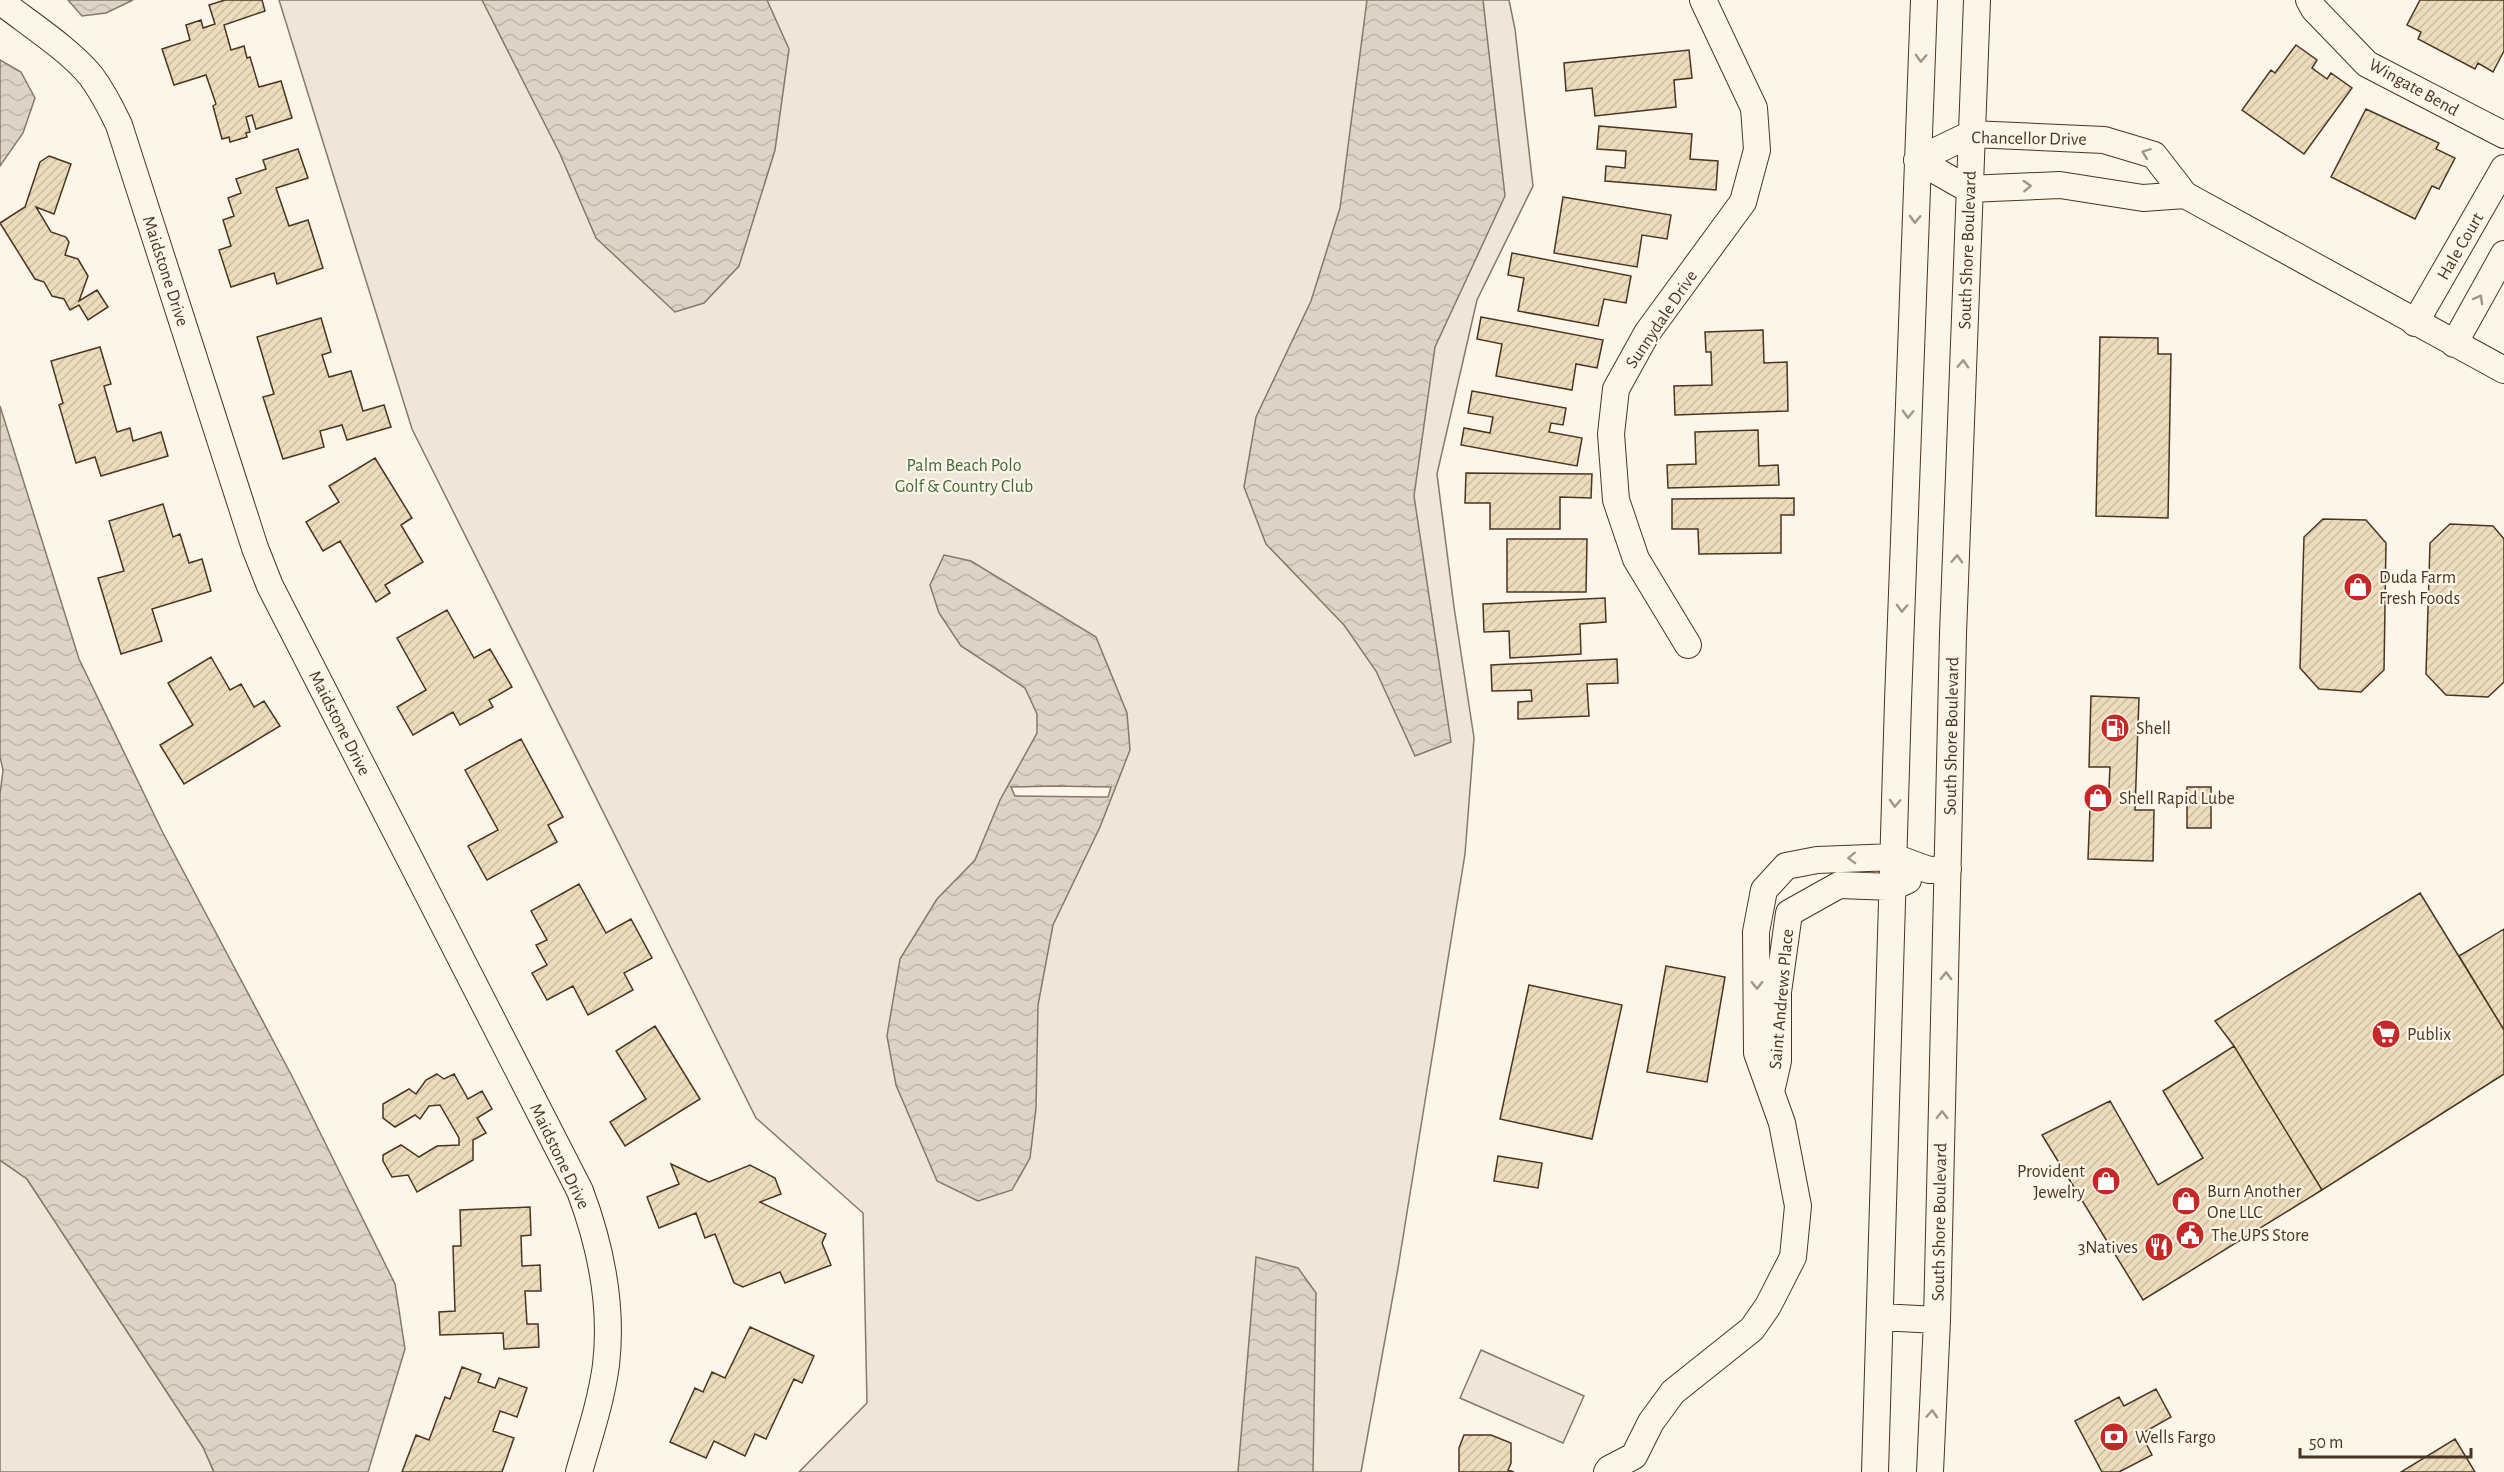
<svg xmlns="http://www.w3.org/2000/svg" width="2504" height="1472" viewBox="0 0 2504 1472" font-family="'Alegreya Sans',sans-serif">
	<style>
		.green { fill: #ede6d9; stroke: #887966; stroke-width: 1.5 }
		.water { fill: url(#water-waves); stroke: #887966; stroke-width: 1.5 }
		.pier { fill: #fbf6e9; stroke: #887966; stroke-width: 1.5 }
		.building { fill: url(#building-hatch); stroke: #4a3520; stroke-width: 1.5 }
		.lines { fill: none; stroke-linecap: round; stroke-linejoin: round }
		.minor-casing { stroke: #4a3520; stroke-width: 28 }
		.minor { stroke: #fbf6e9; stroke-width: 26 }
		.oneway { stroke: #a29684 }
		.labels { text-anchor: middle; stroke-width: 4.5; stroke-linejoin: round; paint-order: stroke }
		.street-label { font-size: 18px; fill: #4a3520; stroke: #fbf6e9 }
		.park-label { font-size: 18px; fill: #436837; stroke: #fbf6e9 }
		.poi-label { font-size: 18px; fill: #4a3520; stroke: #fbf6e9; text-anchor: start }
	</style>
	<defs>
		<pattern id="water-waves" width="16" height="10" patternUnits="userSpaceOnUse" patternTransform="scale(1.5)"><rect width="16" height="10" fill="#dcd4c6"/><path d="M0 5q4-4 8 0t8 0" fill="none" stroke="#beb7aa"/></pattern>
		<pattern id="building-hatch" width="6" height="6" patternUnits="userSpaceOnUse" patternTransform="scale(1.5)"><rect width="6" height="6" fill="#ecdcbc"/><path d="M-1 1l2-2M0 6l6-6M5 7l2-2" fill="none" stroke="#ccbda1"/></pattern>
	</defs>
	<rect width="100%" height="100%" fill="#fbf6e9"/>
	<path class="green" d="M 279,0 L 1509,0 L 1515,29 L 1533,186 L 1477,300 L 1437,474 L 1454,607 L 1474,738 L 1465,854 L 1398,1268 L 1361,1472 L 799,1472 L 867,1403 L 863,1213 L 756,1118 L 412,429 Z
		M 0,1160 L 27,1179 L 203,1447 L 214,1472 L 0,1472 Z
		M 1481,1350 L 1584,1396 L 1563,1443 L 1460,1398 Z"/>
	<path class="water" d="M 68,0 L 133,0 L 106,13 L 82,16 Z
		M 482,0 L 767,0 L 789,49 L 775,150 L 739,266 L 704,303 L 675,312 L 596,238 L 560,154 Z
		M 1367,0 L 1483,0 L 1505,196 L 1435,347 L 1414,496 L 1451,742 L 1415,756 L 1376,671 L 1344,625 L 1266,544 L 1244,487 L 1256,417 L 1311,301 L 1340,208 Z
		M 0,60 L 21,72 L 35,98 L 23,133 L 0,166 Z
		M 0,406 L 79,659 L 162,831 L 294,1080 L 395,1284 L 405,1349 L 368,1472 L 214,1472 L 203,1447 L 27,1179 L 0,1160 L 0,794 L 3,770 L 0,757 Z
		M 944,555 L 971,561 L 1096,637 L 1127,713 L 1130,750 L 1100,827 L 1053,925 L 1038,1005 L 1036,1108 L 1030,1158 L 1012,1190 L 978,1201 L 937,1181 L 896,1085 L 887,1036 L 900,959 L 937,899 L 975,860 L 1000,800 L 1037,733 L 1037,714 L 1025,688 L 961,646 L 939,613 L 930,585 Z
		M 1256,1257 L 1298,1268 L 1316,1293 L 1313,1472 L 1238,1472 Z"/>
	<path class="pier" d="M 1052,786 L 1111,787 L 1108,797 L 1097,797 L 1015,796 L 1011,787 Z"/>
	<path class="building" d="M 225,0 L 262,0 L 265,11 L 224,25 L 231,50 L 244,46 L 247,58 L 250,57 L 259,87 L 281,81 L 292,118 L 256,129 L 252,115 L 246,117 L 250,132 L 246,133 L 247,137 L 230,142 L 229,137 L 222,139 L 213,106 L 216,104 L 206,75 L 174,85 L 162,49 L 190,40 L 186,25 L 201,20 L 203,28 L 215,24 L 209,5 Z
		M 2420,0 L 2504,0 L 2504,51 L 2493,72 L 2478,63 L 2475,69 L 2418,39 L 2421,32 L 2407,25 Z
		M 2296,45 L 2317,60 L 2312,68 L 2327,79 L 2331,73 L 2352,88 L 2304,154 L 2242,110 L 2271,70 L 2275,73 Z
		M 1689,50 L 1692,78 L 1674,80 L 1676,107 L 1595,116 L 1592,88 L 1566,91 L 1564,63 Z
		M 2366,109 L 2439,143 L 2436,149 L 2455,158 L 2439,189 L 2432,186 L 2415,219 L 2331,177 Z
		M 1599,126 L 1692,134 L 1690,159 L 1718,161 L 1716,190 L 1605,181 L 1606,166 L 1625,168 L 1626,151 L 1597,149 Z
		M 298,149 L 308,178 L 276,188 L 289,226 L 308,220 L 323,268 L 277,284 L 274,273 L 231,287 L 219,250 L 231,246 L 223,220 L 234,216 L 228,198 L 241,193 L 236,179 L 266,169 L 263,160 Z
		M 49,156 L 71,164 L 54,214 L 36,207 L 51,232 L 66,237 L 69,242 L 65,255 L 78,259 L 88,276 L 79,301 L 97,290 L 108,307 L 88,320 L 79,305 L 70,310 L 64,299 L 52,296 L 44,282 L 35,279 L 0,223 L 25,207 L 40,162 Z
		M 1563,197 L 1671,215 L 1667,239 L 1642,235 L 1637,267 L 1554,253 Z
		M 1512,253 L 1631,276 L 1626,303 L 1604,299 L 1598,326 L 1518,311 L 1524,278 L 1508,275 Z
		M 1481,317 L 1603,340 L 1597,368 L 1576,364 L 1572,390 L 1496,376 L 1502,344 L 1477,339 Z
		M 321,318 L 331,352 L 322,355 L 329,377 L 351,371 L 363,411 L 384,405 L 391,427 L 347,440 L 342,425 L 320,431 L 324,447 L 283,459 L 263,397 L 274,394 L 257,337 Z
		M 1763,330 L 1764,363 L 1787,362 L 1788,411 L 1675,415 L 1674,386 L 1712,385 L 1711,352 L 1706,352 L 1705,332 Z
		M 2100,337 L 2158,338 L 2158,354 L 2171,354 L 2168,518 L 2096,516 Z
		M 100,347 L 111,384 L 104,386 L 117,432 L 130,428 L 133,441 L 161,432 L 168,456 L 101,476 L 95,457 L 76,463 L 59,405 L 63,403 L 51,361 Z
		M 1472,391 L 1566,408 L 1563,425 L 1551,423 L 1549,432 L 1582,438 L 1577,466 L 1461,445 L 1464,428 L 1490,433 L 1493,417 L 1468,413 Z
		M 1758,430 L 1759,466 L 1778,465 L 1779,485 L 1668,488 L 1667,465 L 1696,464 L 1695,432 Z
		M 375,458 L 412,518 L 401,525 L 423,562 L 385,585 L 390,593 L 376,602 L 340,541 L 323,551 L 306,522 L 339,502 L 329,486 Z
		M 1466,473 L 1592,474 L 1591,498 L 1560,497 L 1560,529 L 1490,529 L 1490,503 L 1465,503 Z
		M 1794,498 L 1794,515 L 1781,515 L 1781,553 L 1699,554 L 1698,529 L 1672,529 L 1672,499 Z
		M 163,504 L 173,537 L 180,534 L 189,563 L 202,559 L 211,591 L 152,609 L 162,641 L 121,654 L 98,578 L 124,571 L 109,521 Z
		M 2323,519 L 2366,520 L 2386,543 L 2384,670 L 2361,692 L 2319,689 L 2300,668 L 2304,537 Z
		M 2450,524 L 2493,526 L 2504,539 L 2504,682 L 2488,697 L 2446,695 L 2426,674 L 2430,543 Z
		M 1507,539 L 1587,539 L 1586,592 L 1507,592 Z
		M 1605,598 L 1606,622 L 1580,624 L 1581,654 L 1510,658 L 1509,631 L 1484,632 L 1483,604 Z
		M 447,610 L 474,658 L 490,649 L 512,687 L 489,700 L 493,707 L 460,725 L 453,712 L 413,735 L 397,707 L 426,690 L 397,638 Z
		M 211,657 L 230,690 L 241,684 L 254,707 L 264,701 L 280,726 L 184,784 L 160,745 L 193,725 L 168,683 Z
		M 1617,659 L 1618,683 L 1587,684 L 1589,716 L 1518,719 L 1518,702 L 1532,701 L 1531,690 L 1492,691 L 1491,665 Z
		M 2091,696 L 2139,698 L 2135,810 L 2154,810 L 2153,861 L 2088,859 L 2090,807 L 2108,808 L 2110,767 L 2089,767 Z
		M 521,739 L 563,817 L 548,825 L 557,842 L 487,880 L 468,846 L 498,830 L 465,770 Z
		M 2187,787 L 2211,787 L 2211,828 L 2187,828 Z
		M 579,884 L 606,933 L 631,919 L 652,958 L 624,973 L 633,990 L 588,1015 L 573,986 L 547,1000 L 532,973 L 547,965 L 536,945 L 547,940 L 531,911 Z
		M 2420,893 L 2504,1030 L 2504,1074 L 2322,1190 L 2234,1046 L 2215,1021 Z
		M 2504,929 L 2504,1030 L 2459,956 Z
		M 1666,966 L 1725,977 L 1707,1082 L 1647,1072 Z
		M 1529,985 L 1622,1005 L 1592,1139 L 1500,1119 Z
		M 655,1026 L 700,1099 L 625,1146 L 610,1122 L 646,1099 L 616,1051 Z
		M 2234,1046 L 2322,1190 L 2143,1300 L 2042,1135 L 2110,1101 L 2158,1185 L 2203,1158 L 2163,1091 Z
		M 437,1074 L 444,1079 L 454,1074 L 468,1099 L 482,1091 L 492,1109 L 477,1118 L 486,1133 L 473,1140 L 473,1160 L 417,1192 L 408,1175 L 392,1177 L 383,1161 L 383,1155 L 401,1145 L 419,1157 L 437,1146 L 459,1145 L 459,1138 L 440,1105 L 429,1106 L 420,1119 L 415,1115 L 395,1127 L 383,1118 L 383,1104 L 409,1089 L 416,1094 L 426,1080 Z
		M 1498,1156 L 1542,1163 L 1538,1188 L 1494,1181 Z
		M 671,1164 L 709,1182 L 750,1165 L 775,1178 L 781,1194 L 760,1202 L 826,1234 L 822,1243 L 831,1265 L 785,1283 L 780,1272 L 743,1287 L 734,1283 L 715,1234 L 705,1238 L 696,1213 L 659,1228 L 647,1197 L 679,1184 Z
		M 530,1207 L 531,1235 L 521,1236 L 522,1266 L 540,1265 L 541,1291 L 525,1291 L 527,1324 L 538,1324 L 539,1347 L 504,1349 L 503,1333 L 440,1335 L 439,1312 L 455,1311 L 453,1246 L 461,1246 L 460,1210 Z
		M 750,1327 L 814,1356 L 802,1383 L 794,1379 L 766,1439 L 755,1434 L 745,1456 L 714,1441 L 706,1458 L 670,1442 L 695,1388 L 703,1392 L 712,1372 L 725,1378 Z
		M 462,1367 L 481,1374 L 478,1382 L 495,1388 L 499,1378 L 527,1388 L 517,1417 L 500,1411 L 493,1431 L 514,1438 L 502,1472 L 402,1472 L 416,1435 L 429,1440 L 445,1397 L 450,1399 Z
		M 2156,1389 L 2171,1417 L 2141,1434 L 2152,1455 L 2119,1472 L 2102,1472 L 2075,1421 L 2119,1397 L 2124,1406 Z
		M 1464,1435 L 1491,1435 L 1511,1443 L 1511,1463 L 1508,1470 L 1514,1472 L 1459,1472 L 1459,1448 Z
		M 2455,1439 L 2475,1472 L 2401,1472 Z"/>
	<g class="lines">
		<g class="minor-casing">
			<path id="minor" d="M 2309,0 L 2314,9 L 2367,64 L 2504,135
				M 0,1 C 28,23 69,49 91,76 C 102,91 111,108 119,125 L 255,548 L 270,586 L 580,1191 C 601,1247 613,1305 606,1365 C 601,1402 589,1437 579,1472
				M 1917,160 L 1971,134 L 2104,140 L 2154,155 L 2185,195 L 2504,370
				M 1917,160 L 1968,189 L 2060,185 L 2143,198 L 2185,195
				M 2415,323 L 2504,168
				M 2454,344 L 2504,254
				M 1688,645 L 1636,559 L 1616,500 L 1611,434 L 1616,389 L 1647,333 L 1743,202 L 1757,150 L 1754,108 L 1703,0
				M 1771,1092 L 1778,1061 L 1778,992 L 1789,913 L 1839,885 L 1893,887 L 1908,880
				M 1880,1317 L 1937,1320
				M 1607,1472 L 1609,1469 L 1634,1456 L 1651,1422 L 1673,1392 L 1752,1329 L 1768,1306 L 1793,1257 L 1798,1206 L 1782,1123 L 1757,1053 L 1756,932 L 1764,890 L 1786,866 L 1817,860 L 1894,857 L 1929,870 L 1948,869
				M 1875,1472 L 1898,701 L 1924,0
				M 1930,1472 L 1937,1320 L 1953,634 L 1977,0"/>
		</g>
		<use href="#minor" class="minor"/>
	</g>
	<defs><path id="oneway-chevron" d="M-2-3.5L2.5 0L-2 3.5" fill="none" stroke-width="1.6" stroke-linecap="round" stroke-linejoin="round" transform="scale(1.5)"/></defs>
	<g class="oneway">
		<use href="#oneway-chevron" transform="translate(1921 58) rotate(92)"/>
		<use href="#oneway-chevron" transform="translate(2146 153) rotate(-159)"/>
		<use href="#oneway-chevron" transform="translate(2027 186) rotate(-3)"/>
		<use href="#oneway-chevron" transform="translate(1915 219) rotate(92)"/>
		<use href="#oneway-chevron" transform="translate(2479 299) rotate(-61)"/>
		<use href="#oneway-chevron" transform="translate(1963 364) rotate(-88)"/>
		<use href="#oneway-chevron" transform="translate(1908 414) rotate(92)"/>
		<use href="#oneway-chevron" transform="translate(1957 559) rotate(-88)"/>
		<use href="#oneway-chevron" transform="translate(1902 608) rotate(92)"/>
		<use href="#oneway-chevron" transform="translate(1895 803) rotate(92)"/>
		<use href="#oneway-chevron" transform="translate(1852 858) rotate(178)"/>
		<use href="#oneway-chevron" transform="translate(1946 976) rotate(-89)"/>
		<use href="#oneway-chevron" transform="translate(1757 985) rotate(89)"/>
		<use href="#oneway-chevron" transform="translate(1942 1115) rotate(-89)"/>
		<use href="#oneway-chevron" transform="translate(1932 1414) rotate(-87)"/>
	</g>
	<defs>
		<g id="shop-disc" transform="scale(1.5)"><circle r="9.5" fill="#c62828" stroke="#fbf6e9"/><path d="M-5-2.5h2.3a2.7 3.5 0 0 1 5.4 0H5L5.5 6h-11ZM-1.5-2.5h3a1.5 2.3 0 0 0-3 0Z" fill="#fff"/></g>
		<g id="fuel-disc" transform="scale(1.5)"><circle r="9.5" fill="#c62828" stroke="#fbf6e9"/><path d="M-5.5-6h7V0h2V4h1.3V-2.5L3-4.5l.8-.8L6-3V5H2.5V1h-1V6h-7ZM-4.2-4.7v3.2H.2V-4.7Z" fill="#fff"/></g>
		<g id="supermarket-disc" transform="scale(1.5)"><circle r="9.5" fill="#c62828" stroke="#fbf6e9"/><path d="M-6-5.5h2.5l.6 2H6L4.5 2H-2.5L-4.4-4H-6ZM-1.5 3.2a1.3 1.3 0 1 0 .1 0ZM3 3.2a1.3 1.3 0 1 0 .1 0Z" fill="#fff"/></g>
		<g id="civic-disc" transform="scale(1.5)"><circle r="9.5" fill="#c62828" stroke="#fbf6e9"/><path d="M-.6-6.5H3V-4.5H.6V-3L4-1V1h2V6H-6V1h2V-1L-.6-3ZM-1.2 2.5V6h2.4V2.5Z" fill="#fff"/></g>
		<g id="restaurant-disc" transform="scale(1.5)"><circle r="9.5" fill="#c62828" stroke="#fbf6e9"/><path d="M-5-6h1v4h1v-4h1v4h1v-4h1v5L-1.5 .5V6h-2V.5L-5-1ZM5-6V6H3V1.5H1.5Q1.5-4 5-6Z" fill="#fff"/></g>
		<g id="bank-disc" transform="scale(1.5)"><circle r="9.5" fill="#c62828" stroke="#fbf6e9"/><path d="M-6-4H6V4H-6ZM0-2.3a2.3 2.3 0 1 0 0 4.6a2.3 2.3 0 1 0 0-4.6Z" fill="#fff"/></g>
	</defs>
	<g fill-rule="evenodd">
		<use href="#shop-disc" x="2358" y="587"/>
		<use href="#fuel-disc" x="2115" y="728"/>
		<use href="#shop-disc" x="2098" y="798"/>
		<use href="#supermarket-disc" x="2386" y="1034"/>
		<use href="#shop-disc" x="2106" y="1181"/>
		<use href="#shop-disc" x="2186" y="1201"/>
		<use href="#civic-disc" x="2190" y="1235"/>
		<use href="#restaurant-disc" x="2159" y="1247"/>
		<use href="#bank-disc" x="2114" y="1437"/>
	</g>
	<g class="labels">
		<g class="street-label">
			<text transform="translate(2414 87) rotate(29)" y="6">Wingate Bend</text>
			<text transform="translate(2029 138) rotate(1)" y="6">Chancellor Drive</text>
			<text transform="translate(2460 246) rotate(-60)" y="6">Hale Court</text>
			<text transform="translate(1967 250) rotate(-88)" y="6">South Shore Boulevard</text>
			<text transform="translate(166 271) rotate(72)" y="6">Maidstone Drive</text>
			<text transform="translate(1661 319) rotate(-56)" y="6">Sunnydale Drive</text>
			<text transform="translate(340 723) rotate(63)" y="6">Maidstone Drive</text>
			<text transform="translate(1951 736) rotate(-89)" y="6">South Shore Boulevard</text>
			<text transform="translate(1781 999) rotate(-85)" y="6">Saint Andrews Place</text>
			<text transform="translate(560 1156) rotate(64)" y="6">Maidstone Drive</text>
			<text transform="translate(1939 1222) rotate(-89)" y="6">South Shore Boulevard</text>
		</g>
		<g class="park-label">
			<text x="964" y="471">Palm Beach Polo<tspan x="964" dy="21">Golf &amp; Country Club</tspan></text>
		</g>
		<g class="poi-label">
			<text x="2379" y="583">Duda Farm<tspan x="2379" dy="21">Fresh Foods</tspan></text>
			<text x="2136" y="734">Shell</text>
			<text x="2119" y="804">Shell Rapid Lube</text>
			<text x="2407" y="1040">Publix</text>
			<text x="2085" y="1177" text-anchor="end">Provident<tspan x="2085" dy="21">Jewelry</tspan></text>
			<text x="2207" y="1197">Burn Another<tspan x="2207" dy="21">One LLC</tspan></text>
			<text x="2211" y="1241">The UPS Store</text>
			<text x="2138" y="1253" text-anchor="end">3Natives</text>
			<text x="2135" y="1443">Wells Fargo</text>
		</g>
	</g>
	<path d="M2300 1448v9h171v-9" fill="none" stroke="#4a3520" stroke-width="3"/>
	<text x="2309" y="1448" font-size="18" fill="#4a3520" stroke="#fbf6e9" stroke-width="4.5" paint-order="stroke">50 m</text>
</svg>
